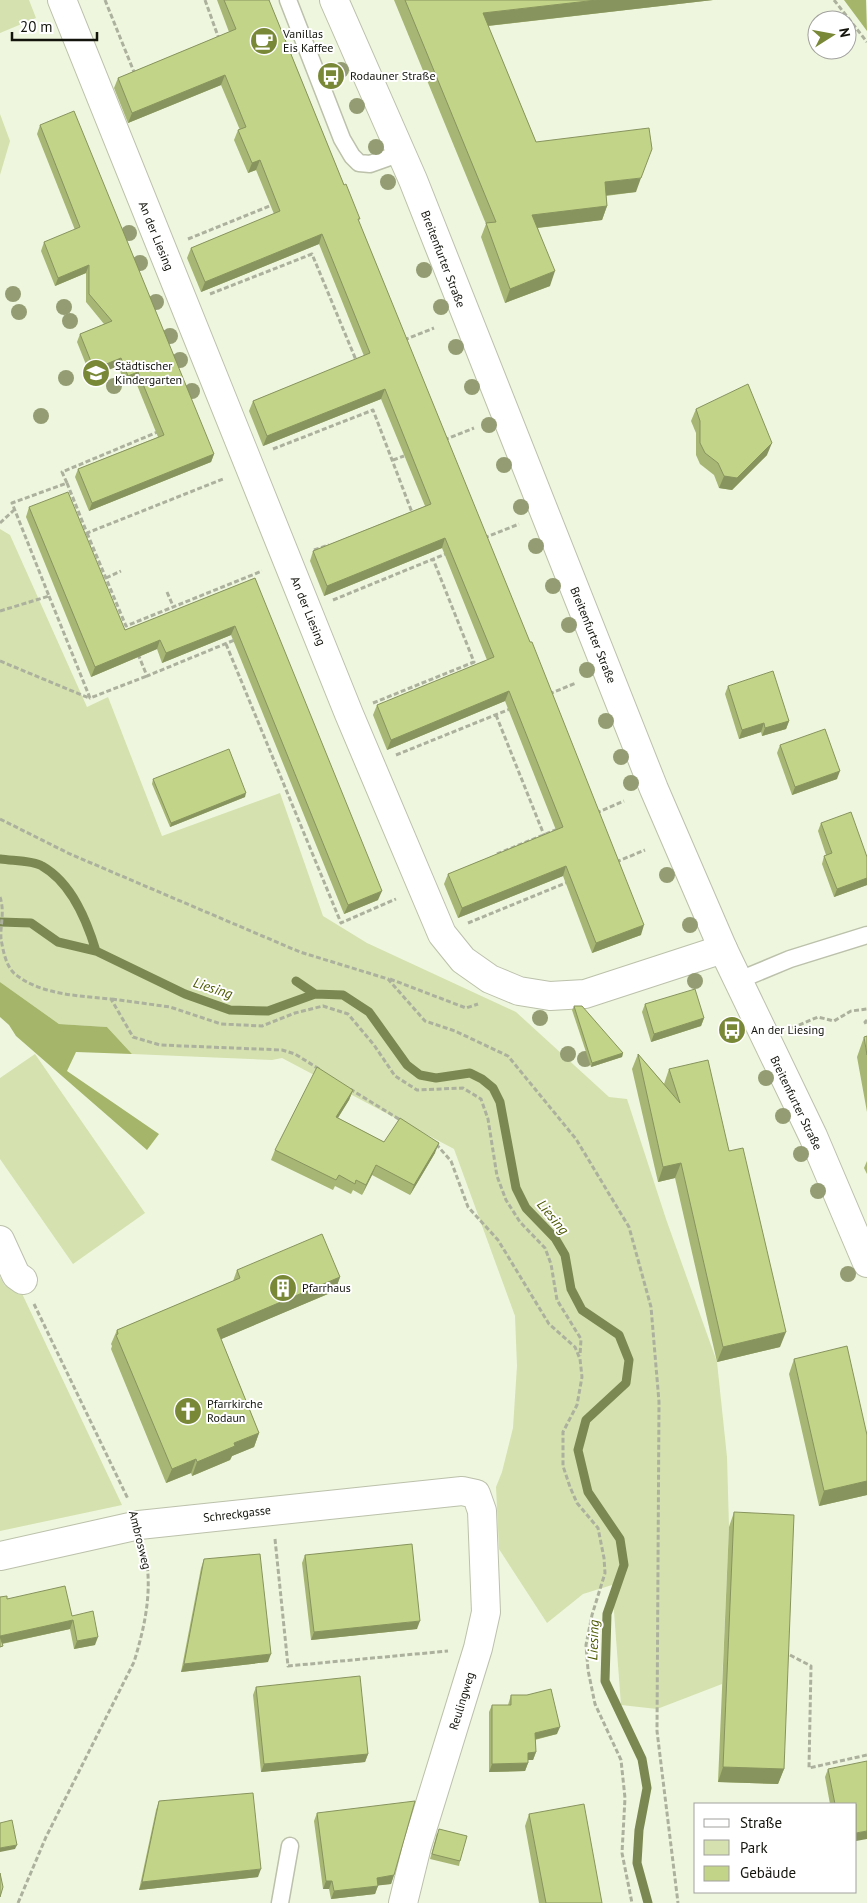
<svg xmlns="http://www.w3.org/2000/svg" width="867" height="1903" viewBox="0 0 867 1903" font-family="'PT Sans',sans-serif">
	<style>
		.green { fill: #d5e1af }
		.forest { fill: #a5b56a }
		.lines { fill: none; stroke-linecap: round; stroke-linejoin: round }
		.stream { stroke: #7b8851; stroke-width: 9 }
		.lane-casing { stroke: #bbc1aa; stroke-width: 19 }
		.street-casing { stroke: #bbc1aa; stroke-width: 30 }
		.primary-casing { stroke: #bbc1aa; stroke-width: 30 }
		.path { stroke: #acb19e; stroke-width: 3; stroke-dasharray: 5 2.5; stroke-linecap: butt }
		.lane { stroke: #fff; stroke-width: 16 }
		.street { stroke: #fff; stroke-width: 28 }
		.primary { stroke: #fff; stroke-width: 28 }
		.tree { fill: #939c73 }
		.wall { fill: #a7b674 }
		.shaded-wall { fill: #88945e }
		.building { fill: #c2d487; stroke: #88945e }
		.labels { text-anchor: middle; stroke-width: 4; stroke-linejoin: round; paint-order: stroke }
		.poi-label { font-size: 12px; fill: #13150d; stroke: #fff; text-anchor: start }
		.street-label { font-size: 12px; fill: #13150d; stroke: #fff }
		.water-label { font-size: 14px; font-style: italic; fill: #4d5a00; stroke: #fff }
	</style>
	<rect width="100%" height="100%" fill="#eff6de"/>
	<path class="green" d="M 0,0 L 29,0 L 36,18 L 0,33 Z
		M 0,114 L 10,141 L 0,175 Z
		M 0,529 L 10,535 L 87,707 L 108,697 L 162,836 L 280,793 L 323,916 L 367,943 L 516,1012 L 609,1097 L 627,1099 L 666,1219 L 717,1362 L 727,1457 L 729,1527 L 722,1684 L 657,1709 L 621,1705 L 612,1585 L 583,1594 L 547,1623 L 499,1549 L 496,1487 L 502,1472 L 513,1428 L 517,1366 L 515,1316 L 454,1149 L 282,1058 L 272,1060 L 132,1054 L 107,1027 L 59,1024 L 0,982 Z
		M 35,1054 L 145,1213 L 73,1264 L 0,1159 L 0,1078 Z
		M 0,1277 L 5,1286 L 17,1283 L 122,1505 L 0,1531 Z"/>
	<path class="forest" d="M 844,0 L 866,0 L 867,31 Z
		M 0,982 L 59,1024 L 107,1027 L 132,1054 L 76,1052 L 67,1071 L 159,1134 L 147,1150 L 16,1036 L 9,1025 L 0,1017 Z"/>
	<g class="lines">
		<path class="stream" d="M 0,859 C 12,861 32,860 42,866 C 72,883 87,921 96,951
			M 0,922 L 31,923 L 58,942 L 96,951 L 185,994 L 230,1010 L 268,1011 L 315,994 L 343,995 L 369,1012 L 407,1065 L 420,1075 L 436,1078 L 470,1073 L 482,1079 L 493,1088 L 500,1102 L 516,1188 L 526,1208 L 555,1238 L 565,1255 L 571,1289 L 582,1310 L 619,1335 L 629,1360 L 626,1383 L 586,1420 L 578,1450 L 588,1492 L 620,1539 L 624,1565 L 607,1614 L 605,1681 L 642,1759 L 647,1788 L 639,1830 L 637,1863 L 648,1903
			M 296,981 L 315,994"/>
		<g class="lane-casing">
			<path id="lane" d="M 288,0 L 342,139 L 352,156 L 359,163 L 370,164 L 401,153
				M 737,981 L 790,959 L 867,935
				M 280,1903 L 290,1846"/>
		</g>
		<g class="street-casing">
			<path id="street" d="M 62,0 L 349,714 L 442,934 L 463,960 L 490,979 L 519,991 L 550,996 L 585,994 L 723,949
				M 0,1240 L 16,1275 L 23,1280
				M 0,1556 L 139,1525 L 462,1491 L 476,1494 L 482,1511 L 486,1612 L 478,1648 L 417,1846 L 403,1903"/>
		</g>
		<g class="primary-casing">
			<path id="primary" d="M 334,0 L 413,180 L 654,789 L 723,949 L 813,1136 L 867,1263"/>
		</g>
		<path class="path" d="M 105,0 L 134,72
			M 205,0 L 219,39
			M 834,0 L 867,42
			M 188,239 L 272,205
			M 210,294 L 312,254 L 356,360
			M 404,340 L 434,328
			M 444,440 L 474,428
			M 273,449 L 373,410 L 413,515
			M 393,460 L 404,456
			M 67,483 L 87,533 L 223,479
			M 0,523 L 14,510
			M 87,533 L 126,626 L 262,571
			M 484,538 L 519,524
			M 314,550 L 329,545
			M 106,578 L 121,571
			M 167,592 L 173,606
			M 49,596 L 90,698 L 147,676
			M 333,600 L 448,553
			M 0,611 L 49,596 L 12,503 L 67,483 L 62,472 L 160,431
			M 226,644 L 341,923 L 396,899
			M 138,654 L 147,676 L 237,639
			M 0,661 L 89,698
			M 549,694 L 576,683
			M 373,703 L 474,662 L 433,559
			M 496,715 L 544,835
			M 396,755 L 510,709
			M 596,813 L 624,801
			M 0,819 L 70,854 L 300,952 L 388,979 L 425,1021 L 455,1031 L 508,1056 L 576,1139 L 629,1227 L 651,1307 L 659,1402 L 657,1731 L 678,1903
			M 497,854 L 558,829
			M 616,862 L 645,850
			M 0,897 C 5,912 0,925 1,939 C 3,950 6,967 15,974 C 40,995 81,996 111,999 L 133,1037 L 160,1045 L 282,1050 L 295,1054 L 319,1069
			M 468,923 L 568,882
			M 390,979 L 466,1008 L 478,1004
			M 112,999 L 170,1007 L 221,1024 L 262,1026 L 295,1013 L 323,1006 L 348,1014 L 374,1045 L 395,1076 L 417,1090 L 463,1088 L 481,1099 L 488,1119 L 497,1176 L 506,1200 L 520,1222 L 545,1248 L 551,1264 L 557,1300 L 581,1339 L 580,1356
			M 867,1020 L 865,1022 L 867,1026
			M 792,1028 L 818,1017 L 834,1021 L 851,1011 L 867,1009
			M 350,1089 L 402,1121
			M 436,1144 L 451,1161 L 468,1207 L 498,1240 L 549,1324 L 575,1347 L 580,1359 L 582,1377 L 577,1405 L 563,1432 L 563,1466 L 570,1487 L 577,1503 L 598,1528 L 604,1558 L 605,1573 L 592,1615 L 586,1645 L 588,1670 L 595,1704 L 621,1760 L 625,1798 L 622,1853 L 632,1903
			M 34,1304 L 128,1499
			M 275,1539 L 288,1666 L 448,1651
			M 790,1655 L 811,1666 L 809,1768 L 867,1755
			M 18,1903 L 46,1837 L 134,1662 C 145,1626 153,1590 145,1552"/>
		<use href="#lane" class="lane"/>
		<use href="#street" class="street"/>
		<use href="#primary" class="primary"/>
	</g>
	<g class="tree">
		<circle cx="341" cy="70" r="8"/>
		<circle cx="357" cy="106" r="8"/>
		<circle cx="376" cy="147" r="8"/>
		<circle cx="388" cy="182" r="8"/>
		<circle cx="129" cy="233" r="8"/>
		<circle cx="140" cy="263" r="8"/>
		<circle cx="424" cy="270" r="8"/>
		<circle cx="13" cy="294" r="8"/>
		<circle cx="156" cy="302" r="8"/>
		<circle cx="64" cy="307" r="8"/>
		<circle cx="441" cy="307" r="8"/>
		<circle cx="19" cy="312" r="8"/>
		<circle cx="70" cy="321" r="8"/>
		<circle cx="170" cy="336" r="8"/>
		<circle cx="456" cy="347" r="8"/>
		<circle cx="180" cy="360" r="8"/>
		<circle cx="66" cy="378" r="8"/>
		<circle cx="114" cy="386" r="8"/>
		<circle cx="472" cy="387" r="8"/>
		<circle cx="192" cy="391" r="8"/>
		<circle cx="41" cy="416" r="8"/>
		<circle cx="489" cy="425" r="8"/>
		<circle cx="504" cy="465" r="8"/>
		<circle cx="521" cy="507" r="8"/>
		<circle cx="536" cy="546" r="8"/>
		<circle cx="553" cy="586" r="8"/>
		<circle cx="569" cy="625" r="8"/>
		<circle cx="587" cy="670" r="8"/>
		<circle cx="606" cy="721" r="8"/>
		<circle cx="621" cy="757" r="8"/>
		<circle cx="631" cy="783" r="8"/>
		<circle cx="667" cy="875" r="8"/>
		<circle cx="690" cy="925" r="8"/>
		<circle cx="695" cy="981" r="8"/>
		<circle cx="540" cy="1018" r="8"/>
		<circle cx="568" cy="1054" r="8"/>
		<circle cx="585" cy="1059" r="8"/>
		<circle cx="766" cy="1078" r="8"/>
		<circle cx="783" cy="1116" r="8"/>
		<circle cx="801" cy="1154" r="8"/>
		<circle cx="818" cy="1191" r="8"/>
		<circle cx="848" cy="1274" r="8"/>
	</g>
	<path class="wall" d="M 217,0 L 269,0 L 359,222 L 641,935 L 592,953 L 563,876 L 458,918 L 444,884 L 448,874 L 556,830 L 505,701 L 387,750 L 373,715 L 377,705 L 487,660 L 442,548 L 324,596 L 310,561 L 313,551 L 425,506 L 381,399 L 263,446 L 249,411 L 253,401 L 364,356 L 319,244 L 201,292 L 187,258 L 191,248 L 274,214 L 256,170 L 248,173 L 234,140 L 238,130 L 240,130 L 221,85 L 128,123 L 114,88 L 118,78 L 229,32 Z
		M 394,0 L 713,0 L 488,26 L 536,142 L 636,192 L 606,196 L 607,206 L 602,220 L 538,228 L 550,286 L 505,303 L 481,237 L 486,224 Z
		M 40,125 L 214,454 L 211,462 L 89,511 L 75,477 L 78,469 L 158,437 L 135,380 L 125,384 L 118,366 L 91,377 L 77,342 L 80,334 L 104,324 L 86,302 L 86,273 L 55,286 L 41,251 L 44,242 L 75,230 L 37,134 Z
		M 696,409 L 767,455 L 732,490 L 719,488 L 714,475 L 700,464 L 696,455 L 696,433 L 691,421 Z
		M 29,507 L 125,630 L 255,578 L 378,900 L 344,914 L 231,635 L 162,663 L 157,649 L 91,677 L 26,517 Z
		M 728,686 L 789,721 L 786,729 L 762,736 L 761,732 L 739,739 L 725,694 Z
		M 780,745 L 837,779 L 792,795 L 777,753 Z
		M 153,779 L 245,797 L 170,827 L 152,784 Z
		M 821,823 L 867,857 L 867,885 L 834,897 L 822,864 L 824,856 L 826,855 L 818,831 Z
		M 645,1004 L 704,1018 L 701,1026 L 651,1042 L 642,1012 Z
		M 574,1006 L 623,1053 L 622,1057 L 591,1067 L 572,1010 Z
		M 864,1037 L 867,1055 L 867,1112 L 857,1057 Z
		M 638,1054 L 664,1084 L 669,1069 L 729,1151 L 780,1347 L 717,1362 L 675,1178 L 658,1182 L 632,1069 Z
		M 353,1090 L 349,1100 L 338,1118 L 384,1142 L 435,1153 L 410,1195 L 372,1175 L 362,1195 L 353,1190 L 351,1194 L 335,1186 L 333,1190 L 271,1160 L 275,1150 Z
		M 867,1161 L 867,1174 L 864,1168 Z
		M 237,1270 L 340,1277 L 335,1291 L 221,1339 L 259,1433 L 254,1447 L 232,1456 L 230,1460 L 192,1476 L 191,1473 L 166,1483 L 111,1349 L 112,1346 L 111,1344 L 117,1330 L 233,1281 Z
		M 794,1359 L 867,1435 L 867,1495 L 819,1506 L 789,1374 Z
		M 734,1512 L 784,1769 L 778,1784 L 718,1782 L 729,1527 Z
		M 305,1555 L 417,1629 L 311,1640 L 302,1563 Z
		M 204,1559 L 268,1662 L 181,1672 L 201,1568 Z
		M 7,1599 L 72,1616 L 95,1645 L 74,1649 L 70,1629 L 2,1644 L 0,1647 Z
		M 256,1687 L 368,1754 L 365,1762 L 261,1772 L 253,1695 Z
		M 511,1695 L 557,1734 L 535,1740 L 536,1752 L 533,1760 L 528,1760 L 528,1763 L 525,1771 L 489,1772 L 489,1712 L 492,1705 L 508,1705 Z
		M 828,1769 L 856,1804 L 830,1804 L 825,1777 Z
		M 159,1801 L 258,1877 L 139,1890 L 156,1810 Z
		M 317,1813 L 394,1875 L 391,1884 L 378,1885 L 375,1894 L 331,1899 L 329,1889 L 323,1889 L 314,1821 Z
		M 529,1814 L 602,1903 L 539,1903 L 525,1826 Z
		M 437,1833 L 460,1861 L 459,1866 L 430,1859 Z"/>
	<path class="shaded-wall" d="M 597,0 L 713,0 L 478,27 L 483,13 Z
		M 225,75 L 221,85 L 128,123 L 132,113 Z
		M 260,160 L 256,170 L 248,173 L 252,163 Z
		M 641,178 L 636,192 L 599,196 L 605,182 Z
		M 607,206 L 602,220 L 527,229 L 532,215 Z
		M 322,234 L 319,244 L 201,292 L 205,282 Z
		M 89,265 L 86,273 L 55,286 L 58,278 Z
		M 555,271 L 550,286 L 505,303 L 510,289 Z
		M 121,358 L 118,366 L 91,377 L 94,369 Z
		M 138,372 L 135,380 L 125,384 L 128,376 Z
		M 385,389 L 381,399 L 263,446 L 267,436 Z
		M 772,443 L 767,455 L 732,490 L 719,488 L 724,476 Z
		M 214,454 L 211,462 L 89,511 L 92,503 Z
		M 445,538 L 442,548 L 324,596 L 327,586 Z
		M 235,626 L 231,635 L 162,663 L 166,653 Z
		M 160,640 L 157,649 L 91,677 L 95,667 Z
		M 509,691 L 505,701 L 387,750 L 391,740 Z
		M 789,721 L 786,729 L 762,736 L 765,728 Z
		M 764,723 L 761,732 L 739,739 L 742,730 Z
		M 840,771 L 837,779 L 792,795 L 795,787 Z
		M 246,793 L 245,797 L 170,827 L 171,823 Z
		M 566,866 L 563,876 L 458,918 L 462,908 Z
		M 867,878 L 867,885 L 834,897 L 837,889 Z
		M 382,891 L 378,900 L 344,914 L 348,905 Z
		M 644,925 L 641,935 L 592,953 L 596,943 Z
		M 704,1018 L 701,1026 L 651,1042 L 654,1034 Z
		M 623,1053 L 622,1057 L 591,1067 L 592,1063 Z
		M 353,1090 L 349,1100 L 332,1127 L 336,1117 Z
		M 439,1143 L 435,1153 L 410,1195 L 414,1185 Z
		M 681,1163 L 675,1178 L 658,1182 L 663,1167 Z
		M 376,1165 L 372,1175 L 362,1195 L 366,1185 Z
		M 340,1277 L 335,1291 L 212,1343 L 217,1329 Z
		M 786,1332 L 780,1347 L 717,1362 L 723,1347 Z
		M 259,1433 L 254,1447 L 232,1456 L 230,1460 L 192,1476 L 197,1462 L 234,1443 Z
		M 196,1459 L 191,1473 L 166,1483 L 172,1469 Z
		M 867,1481 L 867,1495 L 819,1506 L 824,1491 Z
		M 73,1620 L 70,1629 L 0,1644 L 0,1636 Z
		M 420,1621 L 417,1629 L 311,1640 L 314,1632 Z
		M 98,1637 L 95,1645 L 74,1649 L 77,1641 Z
		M 271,1654 L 268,1662 L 181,1672 L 184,1664 Z
		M 560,1727 L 557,1734 L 532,1740 L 535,1733 Z
		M 536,1752 L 533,1760 L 525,1760 L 528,1753 Z
		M 368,1754 L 365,1762 L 261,1772 L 264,1764 Z
		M 528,1763 L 525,1771 L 489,1772 L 492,1764 Z
		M 723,1767 L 784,1769 L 778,1784 L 718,1782 Z
		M 867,1831 L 867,1839 L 856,1841 L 856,1833 Z
		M 17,1845 L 15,1849 L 0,1852 L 0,1848 Z
		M 261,1869 L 258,1877 L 139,1890 L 142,1882 Z
		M 394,1875 L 391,1884 L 374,1886 L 377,1878 Z
		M 326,1881 L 332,1881 L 329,1889 L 323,1889 Z
		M 378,1886 L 375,1894 L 331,1899 L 334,1891 Z"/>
	<path class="building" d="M 224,0 L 269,0 L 344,185 L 346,184 L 360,219 L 358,219 L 530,642 L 532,642 L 644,925 L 596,943 L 566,866 L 462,908 L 448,874 L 563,827 L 509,691 L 391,740 L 377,705 L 494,657 L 445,538 L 327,586 L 313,551 L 431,504 L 385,389 L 267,436 L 253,401 L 370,353 L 322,234 L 205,282 L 191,248 L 280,211 L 260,160 L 252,163 L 238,130 L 246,127 L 225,75 L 132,113 L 118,78 L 236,29 Z
		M 405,0 L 597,0 L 483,13 L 536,142 L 649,128 L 652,149 L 641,178 L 605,182 L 607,206 L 532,215 L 555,271 L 510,289 L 486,223 L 496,222 Z
		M 74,111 L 214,454 L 92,503 L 78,469 L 164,435 L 138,372 L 128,376 L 121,358 L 94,369 L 80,334 L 112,321 L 89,294 L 89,265 L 58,278 L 44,242 L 80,227 L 40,125 Z
		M 748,384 L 772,443 L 737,478 L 724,476 L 718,463 L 705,453 L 700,443 L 700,421 L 696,409 Z
		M 68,492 L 125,630 L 255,578 L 382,891 L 348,905 L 235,626 L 166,653 L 160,640 L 95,667 L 29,507 Z
		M 773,671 L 789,721 L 765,728 L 764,723 L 742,730 L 728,686 Z
		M 825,729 L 840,771 L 795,787 L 780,745 Z
		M 229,749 L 246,793 L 171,823 L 153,779 Z
		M 851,812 L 867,857 L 867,878 L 837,889 L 824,856 L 832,853 L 821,823 Z
		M 695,989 L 704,1018 L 654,1034 L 645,1004 Z
		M 574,1006 L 582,1006 L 623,1053 L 592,1063 Z
		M 867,1036 L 867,1055 L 864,1037 Z
		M 638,1054 L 680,1103 L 669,1069 L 708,1060 L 729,1151 L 743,1148 L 786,1332 L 723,1347 L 681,1163 L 663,1167 Z
		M 317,1067 L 353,1090 L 336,1117 L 384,1142 L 400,1118 L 439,1143 L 414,1185 L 376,1165 L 366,1185 L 356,1180 L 355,1184 L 339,1175 L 336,1180 L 275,1150 Z
		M 322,1234 L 340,1277 L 217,1329 L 259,1433 L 234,1443 L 235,1446 L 197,1462 L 196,1459 L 172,1469 L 116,1335 L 118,1334 L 117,1330 L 240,1278 L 237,1270 Z
		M 847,1346 L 867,1435 L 867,1481 L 824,1491 L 794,1359 Z
		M 734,1512 L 794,1515 L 784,1769 L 723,1767 Z
		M 412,1544 L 420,1621 L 314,1632 L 305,1555 Z
		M 260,1554 L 271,1654 L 184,1664 L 204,1559 Z
		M 65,1586 L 72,1616 L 93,1611 L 98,1637 L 77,1641 L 73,1620 L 0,1636 L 3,1646 L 0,1647 L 0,1597 L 7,1596 L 7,1599 Z
		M 360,1676 L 368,1754 L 264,1764 L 256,1687 Z
		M 551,1689 L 560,1727 L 535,1733 L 536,1752 L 528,1753 L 528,1763 L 492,1764 L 492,1705 L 511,1705 L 511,1695 L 527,1695 Z
		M 867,1761 L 867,1831 L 856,1833 L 856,1804 L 835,1804 L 828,1769 Z
		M 253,1793 L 261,1869 L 142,1882 L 159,1801 Z
		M 415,1801 L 394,1875 L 377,1878 L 378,1886 L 334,1891 L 332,1881 L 326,1881 L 317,1813 Z
		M 584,1804 L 602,1903 L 546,1903 L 529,1814 Z
		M 12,1820 L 17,1845 L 0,1848 L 0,1823 Z
		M 439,1829 L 467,1836 L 460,1861 L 432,1854 Z
		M 0,1873 L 3,1887 L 0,1897 Z"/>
	<defs>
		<g id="cafe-disc" transform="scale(1.4375)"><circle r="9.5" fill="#788837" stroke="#fff"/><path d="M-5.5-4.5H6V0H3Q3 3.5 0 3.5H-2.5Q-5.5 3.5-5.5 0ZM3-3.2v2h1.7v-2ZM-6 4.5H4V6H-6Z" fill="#fff"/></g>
		<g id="bus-disc" transform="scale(1.4375)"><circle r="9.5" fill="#788837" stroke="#fff"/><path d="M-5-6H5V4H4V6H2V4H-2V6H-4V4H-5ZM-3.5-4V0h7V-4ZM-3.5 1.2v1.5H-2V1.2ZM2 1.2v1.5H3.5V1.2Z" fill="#fff"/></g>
		<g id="school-disc" transform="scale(1.4375)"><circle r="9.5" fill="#788837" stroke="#fff"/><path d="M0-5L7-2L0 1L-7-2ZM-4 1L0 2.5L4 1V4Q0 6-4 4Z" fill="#fff"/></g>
		<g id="building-disc" transform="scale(1.4375)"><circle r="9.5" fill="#788837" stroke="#fff"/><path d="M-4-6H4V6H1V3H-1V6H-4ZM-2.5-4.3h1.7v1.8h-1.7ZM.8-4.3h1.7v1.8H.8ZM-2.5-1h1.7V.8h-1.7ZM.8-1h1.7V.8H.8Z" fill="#fff"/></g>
		<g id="church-disc" transform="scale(1.4375)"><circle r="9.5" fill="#788837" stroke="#fff"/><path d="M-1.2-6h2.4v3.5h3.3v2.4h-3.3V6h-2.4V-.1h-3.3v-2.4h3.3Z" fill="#fff"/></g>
	</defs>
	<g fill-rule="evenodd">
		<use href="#cafe-disc" x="264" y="41"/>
		<use href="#bus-disc" x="331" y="76"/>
		<use href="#school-disc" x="96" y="373"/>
		<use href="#bus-disc" x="732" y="1030"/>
		<use href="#building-disc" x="283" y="1288"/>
		<use href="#church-disc" x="188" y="1411"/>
	</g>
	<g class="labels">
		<g class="poi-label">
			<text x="283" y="38">Vanillas<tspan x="283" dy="14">Eis Kaffee</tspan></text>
			<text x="350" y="80">Rodauner Straße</text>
			<text x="115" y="370">Städtischer<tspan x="115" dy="14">Kindergarten</tspan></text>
			<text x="751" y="1034">An der Liesing</text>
			<text x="302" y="1292">Pfarrhaus</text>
			<text x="207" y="1408">Pfarrkirche<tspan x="207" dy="14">Rodaun</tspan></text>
		</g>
		<g class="street-label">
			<text transform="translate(156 236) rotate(68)" y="4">An der Liesing</text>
			<text transform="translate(443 259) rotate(69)" y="4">Breitenfurter Straße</text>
			<text transform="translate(308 611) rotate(68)" y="4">An der Liesing</text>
			<text transform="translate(593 635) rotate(68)" y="4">Breitenfurter Straße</text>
			<text transform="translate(796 1103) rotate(64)" y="4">Breitenfurter Straße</text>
			<text transform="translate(237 1514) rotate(-7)" y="4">Schreckgasse</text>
			<text transform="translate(140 1540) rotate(76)" y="4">Ambrosweg</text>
			<text transform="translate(462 1701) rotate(-73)" y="4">Reulingweg</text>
		</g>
		<g class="water-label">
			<text transform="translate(213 988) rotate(18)" y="5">Liesing</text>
			<text transform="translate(553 1217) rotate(50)" y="5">Liesing</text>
			<text transform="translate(593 1640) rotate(-88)" y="5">Liesing</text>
		</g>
	</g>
	<rect x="694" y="1803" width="162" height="90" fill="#ffffff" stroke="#a1a19e"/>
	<rect x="704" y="1819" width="25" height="8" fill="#ffffff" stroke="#a1a19e"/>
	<text x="740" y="1828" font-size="15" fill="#13150d">Straße</text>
	<rect x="704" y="1840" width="25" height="15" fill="#d5e1af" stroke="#a1a19e"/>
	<text x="740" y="1853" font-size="15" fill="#13150d">Park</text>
	<rect x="704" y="1866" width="25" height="15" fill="#c2d487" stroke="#a1a19e"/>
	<text x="740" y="1878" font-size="15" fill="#13150d">Gebäude</text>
	<g transform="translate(832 35) rotate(79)"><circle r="24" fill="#ffffff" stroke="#a1a19e"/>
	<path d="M0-4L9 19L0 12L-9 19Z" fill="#788837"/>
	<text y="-8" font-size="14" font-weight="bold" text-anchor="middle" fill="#13150d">N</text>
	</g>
	<path d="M12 32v8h85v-8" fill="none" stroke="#13150d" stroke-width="2.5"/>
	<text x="20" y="32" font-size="15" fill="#13150d" stroke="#ffffff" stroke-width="4" paint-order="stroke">20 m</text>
</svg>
